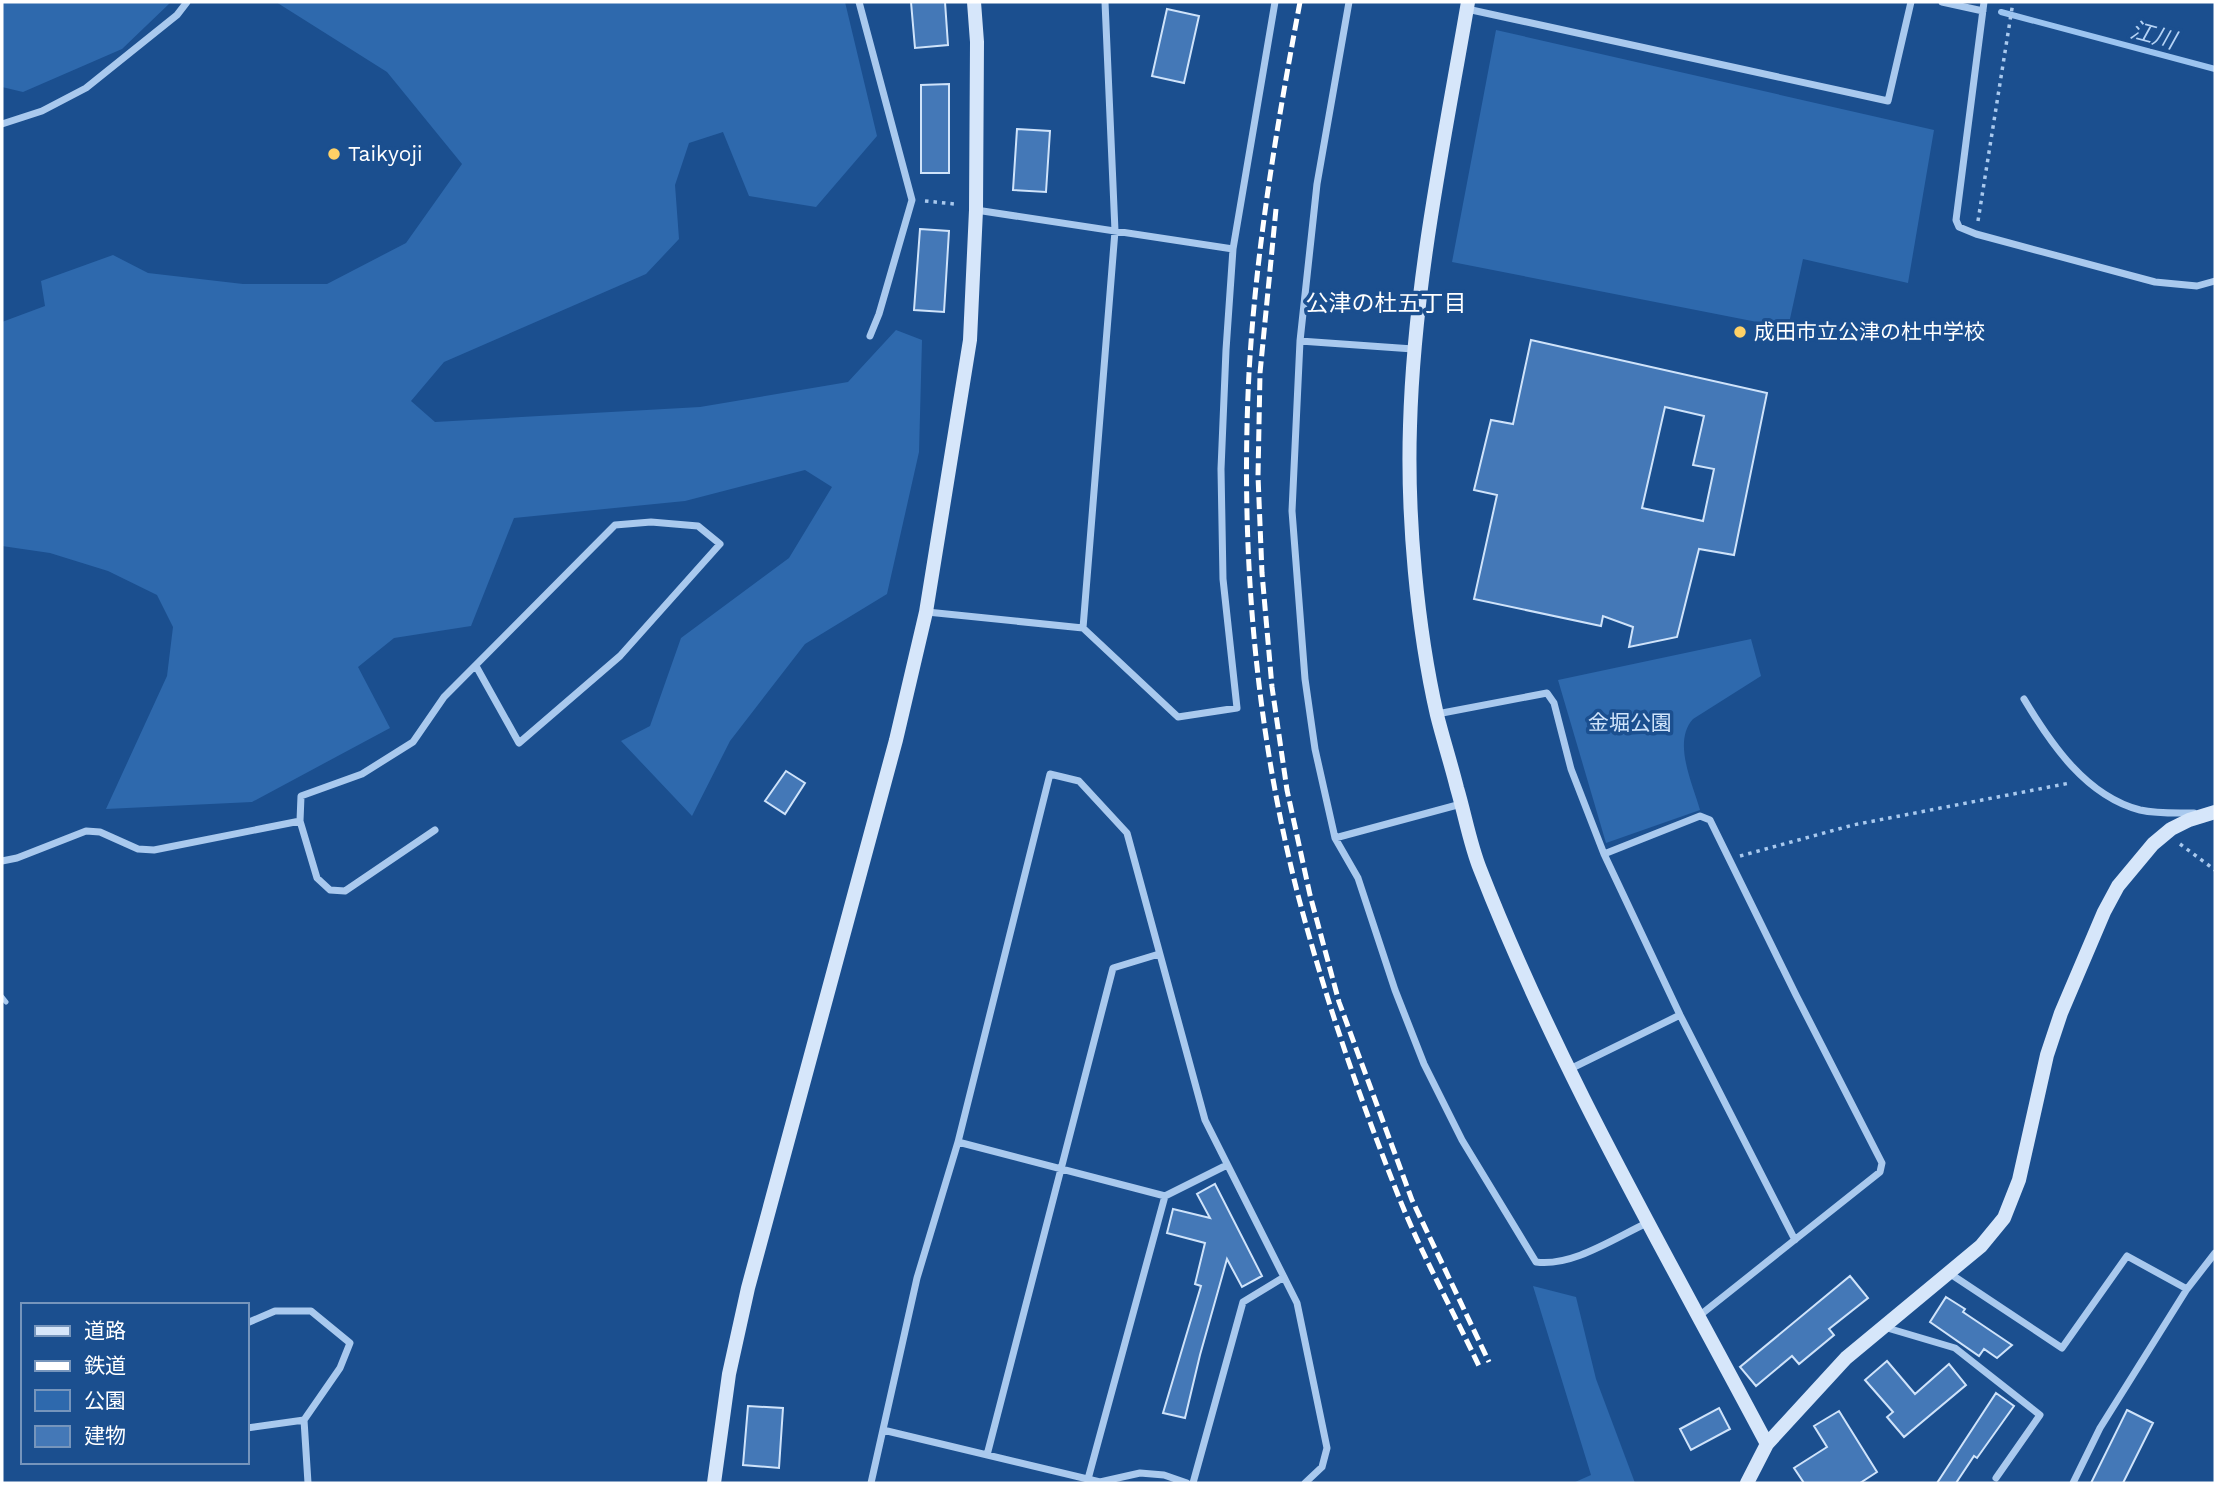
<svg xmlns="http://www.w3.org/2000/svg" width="2217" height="1485" viewBox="0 0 2217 1485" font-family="'Work Sans','Noto Sans JP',sans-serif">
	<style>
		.green { fill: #2e69ad }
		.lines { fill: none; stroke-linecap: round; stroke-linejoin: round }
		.stream { stroke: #9cc4f0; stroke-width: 6 }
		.building { fill: #4478b7; stroke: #cfe3fa; stroke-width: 2; fill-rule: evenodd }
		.path { stroke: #a9c9ee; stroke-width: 3.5; stroke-dasharray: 3.5 5; stroke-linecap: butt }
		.lane { stroke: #a9c9ee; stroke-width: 5 }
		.street { stroke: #a9c9ee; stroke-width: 7 }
		.secondary { stroke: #d6e6fa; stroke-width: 14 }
		.rail { stroke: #fff; stroke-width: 5; stroke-dasharray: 12 5; stroke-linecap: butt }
		.poi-dot { fill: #ffd166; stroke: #1b4f8f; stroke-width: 2.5 }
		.labels { text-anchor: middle; stroke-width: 7; stroke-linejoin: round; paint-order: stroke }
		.poi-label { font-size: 21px; fill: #fff; stroke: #1b4f8f; text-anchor: start }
		.park-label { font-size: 21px; fill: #cfe3fa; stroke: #1b4f8f }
		.water-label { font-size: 23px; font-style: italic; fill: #b5d3f5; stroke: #1b4f8f }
		.neighbourhood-label { font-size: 23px; fill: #fff; stroke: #1b4f8f }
	</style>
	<rect width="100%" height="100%" fill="#1b4f8f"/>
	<path class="green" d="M 2,2 L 171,2 L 122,49 L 23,92 L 2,87 Z
		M 276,2 L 845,2 L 877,136 L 816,207 L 749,196 L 723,132 L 689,143 L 675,185 L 679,239 L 646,274 L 444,362 L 411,401 L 435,422 L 700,407 L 848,382 L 896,330 L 922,340 L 919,452 L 887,594 L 805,644 L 730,741 L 692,816 L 621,741 L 650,726 L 681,638 L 789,558 L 832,487 L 805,470 L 685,501 L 514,518 L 471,626 L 394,638 L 358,667 L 390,728 L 252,802 L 106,809 L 167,676 L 173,627 L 157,595 L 108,571 L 50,553 L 2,546 L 2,322 L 45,306 L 41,281 L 113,255 L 148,273 L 243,284 L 327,284 L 406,243 L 462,164 L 387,72 Z
		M 1496,30 L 1934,130 L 1908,283 L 1803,259 L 1788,328 L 1452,262 Z
		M 1751,639 L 1761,676 L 1693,719 C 1672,742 1693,784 1700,810 L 1606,843 L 1558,680 Z
		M 1533,1286 L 1576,1297 L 1596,1379 L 1635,1483 L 1573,1483 L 1591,1475 Z"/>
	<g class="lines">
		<path class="stream" d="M 2001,12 L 2215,69"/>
	</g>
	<path class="building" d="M 911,2 L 945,2 L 948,45 L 915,48 Z
		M 1167,9 L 1199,16 L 1184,83 L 1152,76 Z
		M 949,84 L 949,173 L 921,173 L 921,85 Z
		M 1017,129 L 1050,131 L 1046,192 L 1013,190 Z
		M 920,229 L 949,231 L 944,312 L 914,310 Z
		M 1531,340 L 1767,393 L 1734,555 L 1699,549 L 1677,637 L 1629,647 L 1633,627 L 1603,616 L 1601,626 L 1474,599 L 1497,495 L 1474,490 L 1491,420 L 1513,424 ZM 1665,407 L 1704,416 L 1693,465 L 1714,469 L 1703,521 L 1642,508 Z
		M 786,771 L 805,783 L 785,814 L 765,801 Z
		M 1215,1184 L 1262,1276 L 1242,1287 L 1227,1259 L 1200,1355 L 1185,1418 L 1163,1413 L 1201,1286 L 1195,1284 L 1205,1243 L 1167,1233 L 1173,1209 L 1210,1218 L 1197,1194 Z
		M 1850,1276 L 1868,1298 L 1829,1329 L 1834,1335 L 1799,1364 L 1792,1356 L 1756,1386 L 1740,1367 Z
		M 1946,1297 L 1965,1309 L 1963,1312 L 2012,1345 L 1997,1358 L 1984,1349 L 1979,1356 L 1930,1322 Z
		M 1887,1361 L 1915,1394 L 1949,1364 L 1966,1385 L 1904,1437 L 1887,1417 L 1893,1412 L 1865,1380 Z
		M 1996,1393 L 2014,1406 L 1977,1458 L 1974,1456 L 1956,1483 L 1937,1483 Z
		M 748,1406 L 783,1408 L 779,1468 L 743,1465 Z
		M 1719,1408 L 1730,1429 L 1691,1450 L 1680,1429 Z
		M 2127,1410 L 2153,1423 L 2123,1483 L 2091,1483 Z
		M 1839,1411 L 1877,1472 L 1860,1483 L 1804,1483 L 1794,1468 L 1827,1447 L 1814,1426 Z"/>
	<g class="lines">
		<path class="path" d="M 925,201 L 955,204
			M 1978,221 L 2013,2
			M 2180,844 L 2215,870
			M 1740,856 L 1853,825 L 2070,783"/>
		<path class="lane" d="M 2,997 L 6,1002"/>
		<path class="street" d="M 859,2 L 912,200 L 879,314 L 870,336
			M 1349,2 L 1317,184 L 1300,341 L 1292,511 L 1305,679 L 1315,749 L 1335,838 L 1358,878 L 1395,990 L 1424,1064 L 1462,1140 L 1536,1262 C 1573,1267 1616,1237 1649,1222
			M 1942,2 L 1983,11
			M 1984,2 L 1956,220 L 1959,227 L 1976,234 L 2155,282 L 2197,286 L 2215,281
			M 1467,9 L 1888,101 L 1911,2
			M 2,124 L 42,111 L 86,88 L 177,15 L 187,2
			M 976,210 L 1233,249
			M 1300,341 L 1413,349
			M 927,612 L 1083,628 L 1178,717 L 1237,708 L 1223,579 L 1221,469 L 1226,350 L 1233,249 L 1275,2
			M 1083,628 L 1115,231 L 1105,2
			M 2024,699 C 2051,744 2086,796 2140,810 C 2158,814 2176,813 2194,813
			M 1437,714 L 1547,693 L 1554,703 L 1571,769 L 1604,854 L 1680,1015 L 1795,1240
			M 300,821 L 317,878 L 330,890 L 345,891 L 435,830
			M 1335,838 L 1461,804
			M 1604,854 L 1700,816 L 1710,820 L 1796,995 L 1882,1163 L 1880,1172 L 1699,1316
			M 2,861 L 17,858 L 86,831 L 100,832 L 138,849 L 154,850 L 300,821 L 301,796 L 362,774 L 413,742 L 444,697 L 615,525 L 651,522 L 698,526 L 720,544 L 620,656 L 519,743 L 476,666
			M 1570,1069 L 1680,1015
			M 958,1142 L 1165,1196
			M 1949,1273 L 2062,1348 L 2127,1256 L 2187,1289
			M 247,1323 L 275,1311 L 311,1311 L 350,1343 L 340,1368 L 304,1420 L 308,1483
			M 1884,1327 L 1955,1348 L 2040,1415 L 1996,1478
			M 247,1428 L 304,1420
			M 883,1430 L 1100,1482 L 1140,1473 L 1164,1475 L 1187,1483
			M 987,1455 L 1113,968 L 1159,954
			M 1088,1479 L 1165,1196 L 1227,1165
			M 871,1483 L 917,1278 L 958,1142 L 1050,774 L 1079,781 L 1127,833 L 1205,1120 L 1297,1303 L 1327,1448 L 1322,1467 L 1305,1483
			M 1193,1483 L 1243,1302 L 1284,1277
			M 2073,1483 L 2100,1428 L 2187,1289 L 2215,1253"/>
		<path class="secondary" d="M 1468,2 C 1444,142 1414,283 1410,426 C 1407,516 1417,627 1437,715 C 1443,739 1451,764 1457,788 C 1465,815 1470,844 1480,869 C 1558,1069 1667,1255 1767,1444
			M 714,1483 L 729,1374 L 748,1288 L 896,740 L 926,612 L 970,340 L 976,210 L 977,42 L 974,2
			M 1747,1483 L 1767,1444 L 1846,1358 L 1981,1246 L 2004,1218 L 2019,1180 L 2047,1055 L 2061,1013 L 2104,912 L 2118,886 L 2153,844 L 2171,829 L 2189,820 L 2215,812"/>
		<path class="rail" d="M 1300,2 C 1277,125 1256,248 1249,373 C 1240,548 1255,729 1299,899 C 1326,1001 1361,1102 1400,1200 C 1423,1257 1453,1311 1479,1366
			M 1276,209 L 1260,373 L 1258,476 L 1262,573 L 1272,687 L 1287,790 L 1310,895 L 1339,1002 L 1412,1200 L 1489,1362"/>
	</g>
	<g class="poi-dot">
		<circle cx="334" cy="154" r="7"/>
		<circle cx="1740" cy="332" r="7"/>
	</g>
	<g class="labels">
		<g class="poi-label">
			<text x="348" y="161">Taikyoji</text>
			<text x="1754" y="339">成田市立公津の杜中学校</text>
		</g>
		<g class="park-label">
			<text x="1630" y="730">金堀公園</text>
		</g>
		<g class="water-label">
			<text transform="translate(2153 35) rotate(15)" y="8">江川</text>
		</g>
		<g class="neighbourhood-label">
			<text x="1386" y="311">公津の杜五丁目</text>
		</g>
	</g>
	<rect width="2217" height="1485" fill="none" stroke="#ffffff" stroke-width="7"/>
	<rect x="21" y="1303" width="228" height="161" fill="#1b4f8f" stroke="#7695bc" stroke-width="2"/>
	<rect x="35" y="1326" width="35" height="10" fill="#d6e6fa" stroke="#7695bc" stroke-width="2"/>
	<text x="84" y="1338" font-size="21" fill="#ffffff">道路</text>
	<rect x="35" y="1361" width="35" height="10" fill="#ffffff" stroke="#7695bc" stroke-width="2"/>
	<text x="84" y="1373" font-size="21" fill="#ffffff">鉄道</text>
	<rect x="35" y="1390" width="35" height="21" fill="#2e69ad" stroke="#7695bc" stroke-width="2"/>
	<text x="84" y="1408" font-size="21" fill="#ffffff">公園</text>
	<rect x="35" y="1426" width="35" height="21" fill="#4478b7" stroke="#7695bc" stroke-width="2"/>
	<text x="84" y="1443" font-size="21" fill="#ffffff">建物</text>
</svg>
